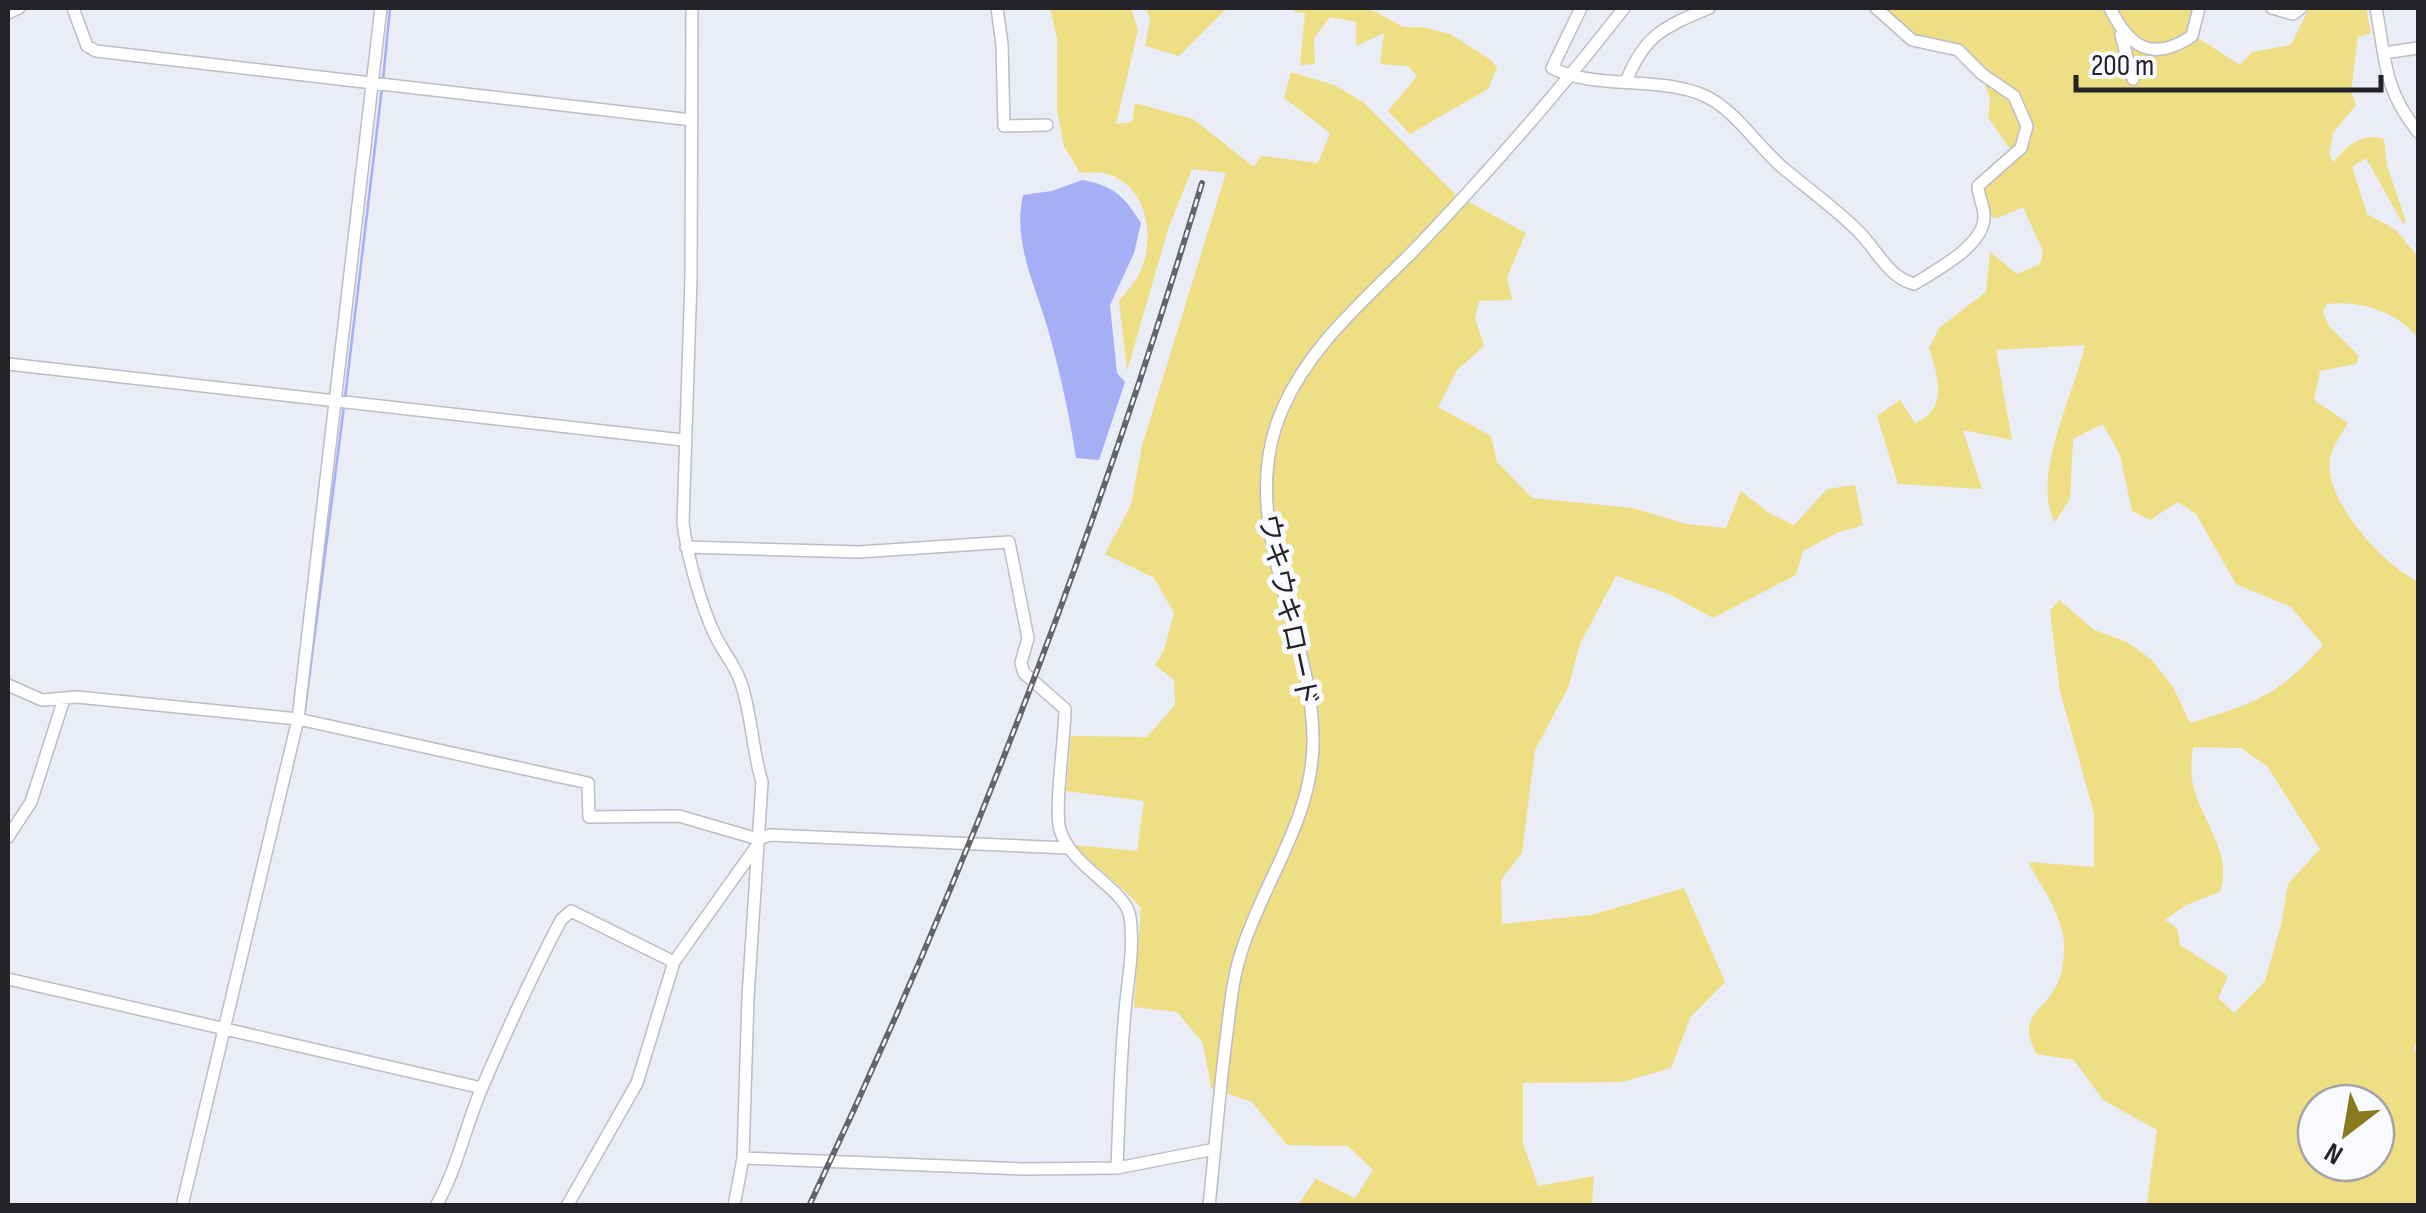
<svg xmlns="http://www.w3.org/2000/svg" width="2426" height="1213" viewBox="0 0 2426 1213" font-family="'Sofia Sans Condensed','Noto Sans JP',sans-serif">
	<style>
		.green { fill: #eede84; fill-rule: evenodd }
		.water { fill: #a4aff6 }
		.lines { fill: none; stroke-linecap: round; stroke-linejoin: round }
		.stream { stroke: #a4aff6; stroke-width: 2.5 }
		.minor-casing { stroke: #bbbdc7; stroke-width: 14 }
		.minor { stroke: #fff; stroke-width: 11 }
		.rail-casing { stroke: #64656b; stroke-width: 6 }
		.rail { stroke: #f9fafe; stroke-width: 2.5; stroke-dasharray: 8; stroke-linecap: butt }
		.labels { text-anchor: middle; stroke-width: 10; stroke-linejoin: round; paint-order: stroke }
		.street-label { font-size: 28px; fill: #242428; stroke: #f9fafe }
	</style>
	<rect width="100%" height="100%" fill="#eaecf6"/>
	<path class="green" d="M 1050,8 L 1131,8 L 1138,30 L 1116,124 L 1132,122 L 1135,103 L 1193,119 L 1254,167 L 1261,156 L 1318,163 L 1330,133 L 1284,98 L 1291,72 L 1334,85 L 1363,102 L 1456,195 L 1526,233 L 1507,277 L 1512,300 L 1479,301 L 1475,318 L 1484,346 L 1457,370 L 1438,407 L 1491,436 L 1497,462 L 1532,498 L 1633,508 L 1686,524 L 1726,528 L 1741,491 L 1769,513 L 1794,525 L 1827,489 L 1855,485 L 1863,525 L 1837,533 L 1803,551 L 1796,575 L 1713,618 L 1669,594 L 1616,576 L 1580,644 L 1568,688 L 1535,750 L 1522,853 L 1501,880 L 1502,924 L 1591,915 L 1684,888 L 1725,982 L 1690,1018 L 1671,1068 L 1622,1082 L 1523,1083 L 1523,1144 L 1538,1186 L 1594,1176 L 1592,1205 L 1303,1205 L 1299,1203 L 1316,1179 L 1355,1198 L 1373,1170 L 1348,1146 L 1287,1145 L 1252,1102 L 1211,1088 L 1203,1043 L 1177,1012 L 1134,1007 L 1141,908 C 1121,884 1095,868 1074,845 L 1137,851 L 1144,801 L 1066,791 L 1071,736 L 1147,737 L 1175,705 L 1174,680 L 1155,665 L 1164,650 L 1174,613 L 1154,578 L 1105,554 L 1131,505 L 1142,446 L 1226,173 L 1192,169 L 1169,226 L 1127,371 L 1119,301 C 1125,293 1133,285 1138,276 C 1157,242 1149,182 1103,173 C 1096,172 1087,173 1080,173 L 1064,146 L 1057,110 L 1057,37 Z
		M 1146,8 L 1227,8 L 1179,56 L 1145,46 L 1150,19 Z
		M 1295,8 L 1359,8 L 1376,12 L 1403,27 L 1421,27 L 1450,34 L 1491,60 L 1497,68 L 1488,89 L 1410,134 L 1388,111 L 1417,76 L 1408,66 L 1380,64 L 1384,33 L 1356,46 L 1356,22 L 1330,17 L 1314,38 L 1315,64 L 1300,65 L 1305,13 L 1294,12 Z
		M 1880,8 L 2104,8 C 2121,40 2132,48 2167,52 L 2167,46 C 2137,50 2126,32 2115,8 L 2196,8 L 2187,31 L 2240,65 L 2252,52 L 2291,45 L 2309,8 L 2366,8 L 2371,33 L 2358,37 L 2351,92 L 2356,105 L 2333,133 L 2329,155 L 2334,162 C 2347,145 2363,132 2384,139 L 2387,166 L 2406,221 L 2403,224 L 2366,158 L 2352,167 L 2367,214 L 2396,230 L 2418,257 L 2418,338 C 2398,312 2360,300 2327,304 L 2323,312 L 2329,326 L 2359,356 L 2356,364 L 2320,371 L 2314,400 L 2348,423 C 2342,433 2332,447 2330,458 C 2323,500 2384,566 2418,581 L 2418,1034 L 2414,1050 L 2418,1053 L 2418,1205 L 2142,1205 L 2147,1203 L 2157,1130 L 2103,1100 L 2074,1060 L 2037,1054 C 2014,1015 2046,1012 2059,980 C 2063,971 2065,950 2064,941 C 2061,913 2041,886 2028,862 L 2094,867 L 2094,813 L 2060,691 L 2050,611 L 2059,600 L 2094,630 L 2127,642 L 2152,660 L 2173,687 L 2190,723 C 2253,704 2279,696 2323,645 L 2291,607 L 2236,584 L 2196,514 L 2178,502 L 2150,520 L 2132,511 L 2120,455 L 2103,424 L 2073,439 L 2070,499 L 2055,522 C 2030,478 2075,392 2085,345 L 1996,350 L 2012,440 L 1963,430 L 1982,489 L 1898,484 L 1877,416 L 1900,400 L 1915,423 C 1949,409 1938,376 1929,348 L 1939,328 L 1986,292 L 1990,252 L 2017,274 L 2040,264 L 2043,251 L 2023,207 L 1998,218 L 1989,216 C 1979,176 1985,182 2016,158 L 1988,117 L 1990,99 L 1983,78 L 2018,109 L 2024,119 L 2030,118 C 2019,88 2000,87 1980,68 C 1972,60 1967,50 1956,46 C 1941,41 1924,44 1909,35 C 1899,28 1889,16 1880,8 ZM 2193,747 L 2241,748 L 2267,766 L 2320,849 L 2288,884 L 2281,925 L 2265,981 L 2234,1013 L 2218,998 L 2228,976 L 2180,945 L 2177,928 L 2165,920 L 2186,905 L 2220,892 C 2234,850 2198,819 2192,779 C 2190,769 2192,757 2193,747 ZM 2316,1103 L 2376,1103 L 2376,1163 L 2316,1163 Z"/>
	<path class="water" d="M 1082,180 C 1113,185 1125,197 1141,223 L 1134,253 L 1110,305 L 1117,373 L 1125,382 L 1099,460 L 1076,458 C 1069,413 1059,367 1046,323 C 1033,280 1013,241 1023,195 L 1052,191 Z"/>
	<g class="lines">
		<path class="stream" d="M 383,80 L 390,8
			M 345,398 L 382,88
			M 305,710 L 344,406"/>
		<g class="minor-casing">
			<path id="minor" d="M 73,8 L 87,46 L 96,51 L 692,120
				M 692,8 L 691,278 L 683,523 C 687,555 701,606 715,635 C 723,652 735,665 741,683 C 752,715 752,750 762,782 L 748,997 L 743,1158 L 734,1206
				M 997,8 L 1002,44 L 1004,126 L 1047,125
				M 1581,8 L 1552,68 C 1599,92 1673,73 1716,102 C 1742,120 1759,147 1782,167 C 1808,189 1835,208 1859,232 C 1877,250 1888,277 1914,284 C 1935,271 1983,246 1984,218 C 1985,207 1978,197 1978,186 L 2021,148 L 2027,126 L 2014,96 L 1982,74 L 1958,50 L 1912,40 L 1876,8
				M 2110,8 C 2129,47 2152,63 2192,36 L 2199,8
				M 2272,8 L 2293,14 L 2301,8
				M 2376,8 C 2386,61 2383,88 2418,132
				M 8,13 L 19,8
				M 2121,35 L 2133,79
				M 2384,53 L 2418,48
				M 1626,82 C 1644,35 1664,27 1709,8
				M 8,364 L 683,440
				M 686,547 L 859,552 L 1009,542 L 1028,638 L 1021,663 L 1024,673 L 1065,709 C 1065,737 1054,808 1060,830 C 1071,867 1127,890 1130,917 C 1135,952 1126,988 1124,1023 C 1120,1071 1119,1119 1117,1168
				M 8,685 L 42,700 L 77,697 L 298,719 L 588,783 L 589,817 L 679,816 L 758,839 L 770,835 L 1068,848
				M 8,837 L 31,802 L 64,699
				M 8,979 L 482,1088
				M 743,1158 L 1024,1169 L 1117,1168 L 1215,1149
				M 182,1206 L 298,719 L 381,8
				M 436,1206 C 457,1169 465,1128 481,1090 C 506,1032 532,975 561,920 L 571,911 L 674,962
				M 567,1206 L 637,1083 L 674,962 L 756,847
				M 1209,1206 C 1215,1150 1219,1095 1226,1040 C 1230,1010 1232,979 1242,950 C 1264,881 1312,819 1313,744 C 1315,631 1233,524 1282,410 C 1311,342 1370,296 1421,243 C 1492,168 1561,89 1624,8"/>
		</g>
		<use href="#minor" class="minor"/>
		<g class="rail-casing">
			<path id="rail" d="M 809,1206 C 966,876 1097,533 1202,183"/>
		</g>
		<use href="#rail" class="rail"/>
	</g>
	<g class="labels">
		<g class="street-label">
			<text transform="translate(1289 610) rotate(78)" y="10">ウキウキロード</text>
		</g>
	</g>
	<rect width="2426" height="1213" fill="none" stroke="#242428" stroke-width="20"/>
	<g transform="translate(2346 1133) rotate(211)"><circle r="48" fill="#f9fafe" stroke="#a4a4a8" stroke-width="2.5"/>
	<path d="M0-8L18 38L0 25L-18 38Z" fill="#897a1f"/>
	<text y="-15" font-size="28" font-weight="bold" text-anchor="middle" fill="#242428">N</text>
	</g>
	<path d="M2076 75v15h305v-15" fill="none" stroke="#242428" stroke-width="5"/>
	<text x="2091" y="75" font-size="30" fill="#242428" stroke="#f9fafe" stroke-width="8" paint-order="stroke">200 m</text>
</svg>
